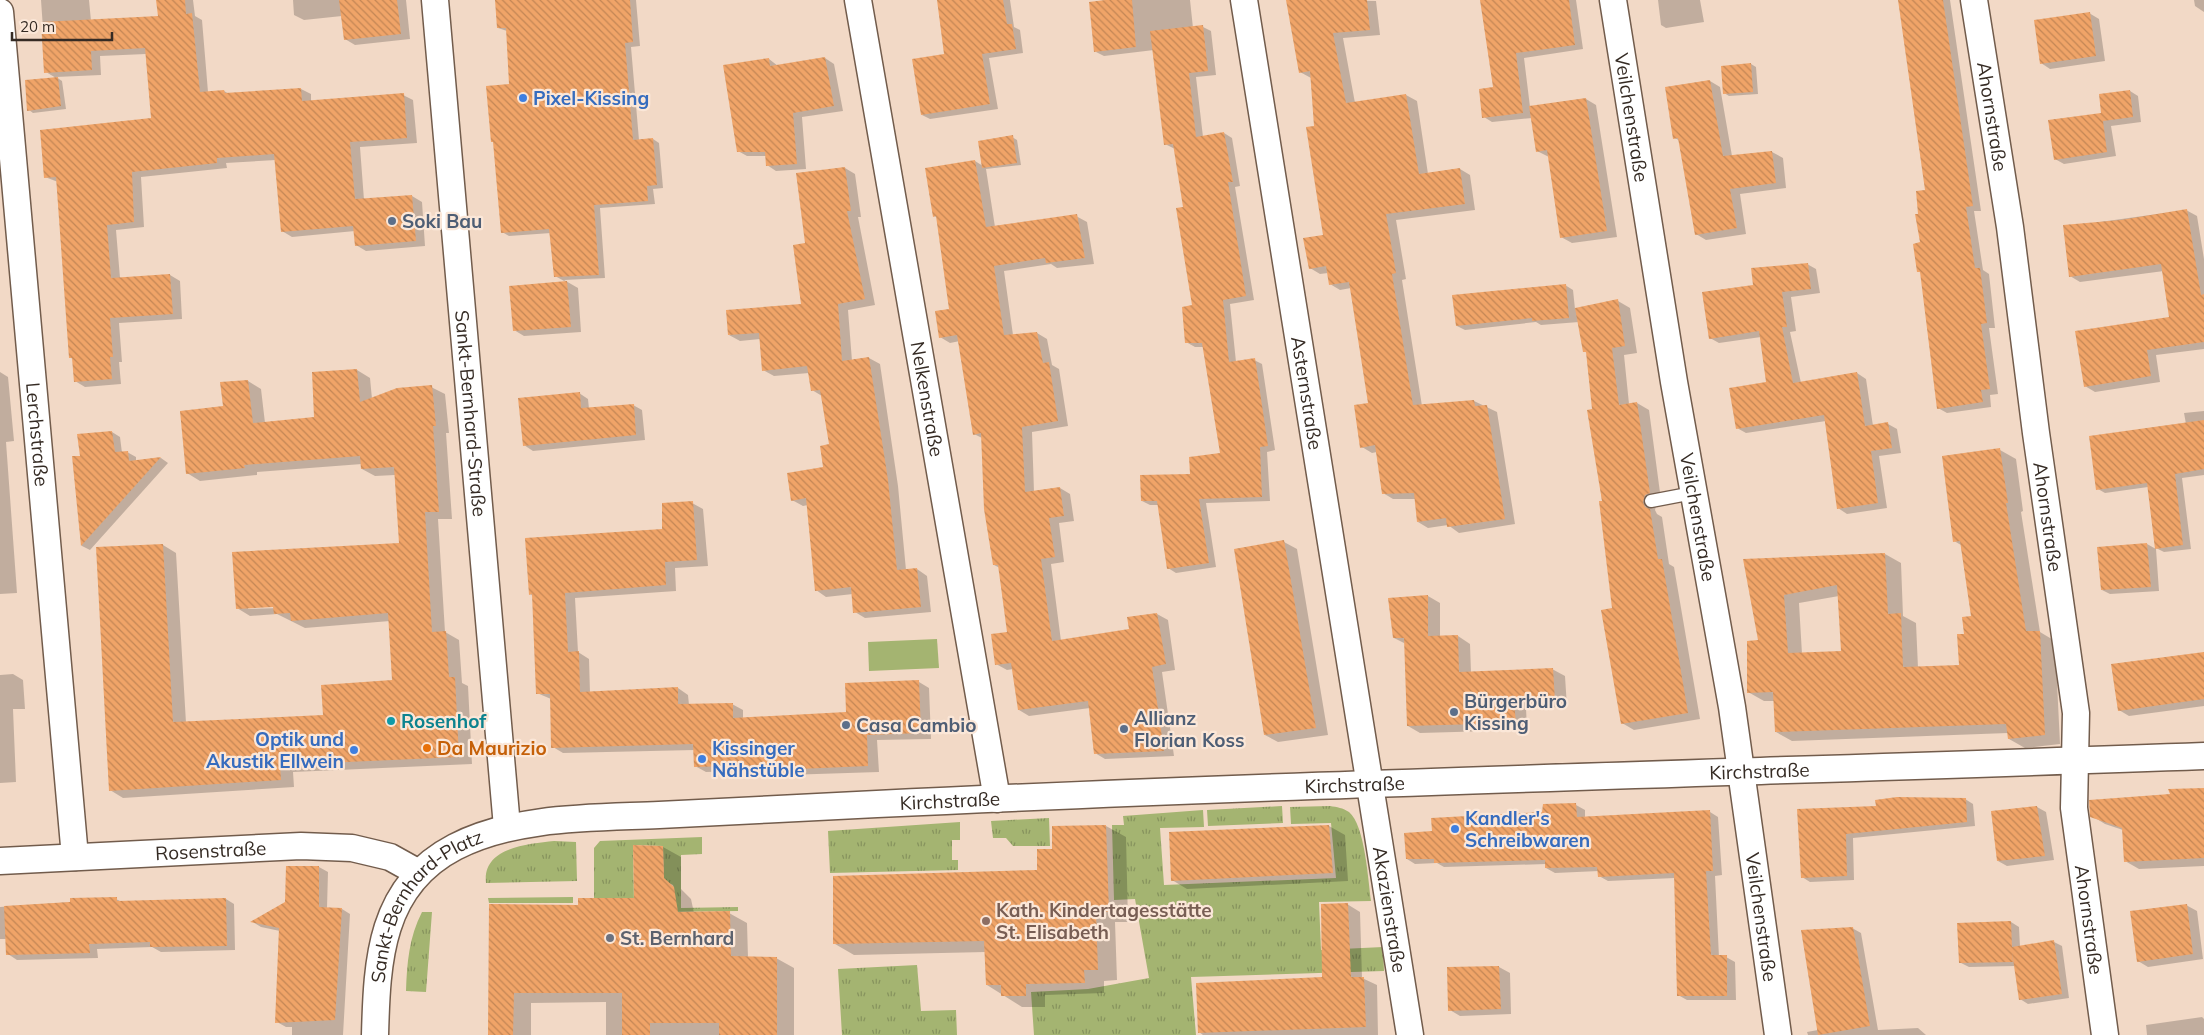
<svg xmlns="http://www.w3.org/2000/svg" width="2204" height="1035" viewBox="0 0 2204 1035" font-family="Mulish,sans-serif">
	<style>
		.grass { fill: url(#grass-tufts) }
		.pitch { fill: #a4b471 }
		.shadow { fill: #0003; fill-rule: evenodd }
		.building { fill: url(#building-back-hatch); fill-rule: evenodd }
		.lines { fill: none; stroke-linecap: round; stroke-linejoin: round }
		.service-casing { stroke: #725c4c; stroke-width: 15 }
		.minor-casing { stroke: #725c4c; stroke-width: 29 }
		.service { stroke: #fff; stroke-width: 12 }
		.minor { stroke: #fff; stroke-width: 26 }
		.shop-dot { fill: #3f7fe0; stroke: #fbe7d8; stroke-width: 2 }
		.service-dot { fill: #5c6f8a; stroke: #fbe7d8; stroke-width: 2 }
		.culture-dot { fill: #0f9aa8; stroke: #fbe7d8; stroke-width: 2 }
		.food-dot { fill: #e8710a; stroke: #fbe7d8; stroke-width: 2 }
		.education-dot { fill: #8d6e63; stroke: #fbe7d8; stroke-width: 2 }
		.worship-dot { fill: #6b7280; stroke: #fbe7d8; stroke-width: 2 }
		.labels { text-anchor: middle; stroke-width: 4.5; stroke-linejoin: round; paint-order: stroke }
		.shop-label { font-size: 19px; font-weight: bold; fill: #366cbe; stroke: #fbe7d8; text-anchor: start }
		.street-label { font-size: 19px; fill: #352b24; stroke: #fbe7d8 }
		.service-label { font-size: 19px; font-weight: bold; fill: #4e5e75; stroke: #fbe7d8; text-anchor: start }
		.culture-label { font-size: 19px; font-weight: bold; fill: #0d838f; stroke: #fbe7d8; text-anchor: start }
		.food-label { font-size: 19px; font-weight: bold; fill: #c56008; stroke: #fbe7d8; text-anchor: start }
		.education-label { font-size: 19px; font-weight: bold; fill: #785e54; stroke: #fbe7d8; text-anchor: start }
		.worship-label { font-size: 19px; font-weight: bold; fill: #5b616d; stroke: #fbe7d8; text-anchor: start }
	</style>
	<defs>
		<pattern id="grass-tufts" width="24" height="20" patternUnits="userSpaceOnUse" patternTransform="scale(1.25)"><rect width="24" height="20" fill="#a4b471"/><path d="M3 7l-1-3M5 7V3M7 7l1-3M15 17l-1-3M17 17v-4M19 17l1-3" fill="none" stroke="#86935d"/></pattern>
		<pattern id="building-back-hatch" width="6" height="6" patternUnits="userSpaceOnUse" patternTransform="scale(1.25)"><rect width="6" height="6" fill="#f0a468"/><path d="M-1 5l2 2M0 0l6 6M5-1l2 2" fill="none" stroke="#c38655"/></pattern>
	</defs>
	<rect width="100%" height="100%" fill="#f2d9c6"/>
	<path class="grass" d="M 1282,806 L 1283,823 L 1208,826 L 1207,810 Z
		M 1330,806 C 1337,807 1343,808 1349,812 C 1365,825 1368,880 1371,901 L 1319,902 L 1321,950 L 1383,947 L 1384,971 L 1191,977 L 1196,1035 L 1034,1035 L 1031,992 L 1088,989 L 1149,978 L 1135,899 L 1114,900 L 1112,825 L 1124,825 L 1123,816 L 1203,810 L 1204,827 L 1160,828 L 1164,885 L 1336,878 L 1331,823 L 1291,824 L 1290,807 Z
		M 1049,818 L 1050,846 L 1013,846 L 1006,838 L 993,838 L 991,821 Z
		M 960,822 L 960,840 L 952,840 L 952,860 L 958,860 L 958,870 L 830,873 L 828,831 Z
		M 702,837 L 702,854 L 681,855 L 681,908 L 738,907 L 738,911 L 664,912 C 670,903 677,897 673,885 L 664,881 L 663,846 L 633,845 L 634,904 L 594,904 L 594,848 L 600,841 Z
		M 554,841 L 576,842 L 577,881 L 486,883 C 482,847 528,844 554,841 Z
		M 573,897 L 573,903 L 489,903 L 488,898 Z
		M 422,912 L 432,912 L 426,992 L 406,991 C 407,963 409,937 422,912 Z
		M 917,965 L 921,1011 L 956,1010 L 957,1035 L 842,1035 L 838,969 Z"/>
	<path class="pitch" d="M 937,639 L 939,668 L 869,671 L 868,642 Z"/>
	<path class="shadow" d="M 41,0 L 89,0 L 91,21 L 159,17 L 158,0 L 193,0 L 195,16 L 202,20 L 208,92 L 224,91 L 229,94 L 301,89 L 311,94 L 311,102 L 403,95 L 413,100 L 417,143 L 360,147 L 364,200 L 412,196 L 422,202 L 425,246 L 366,251 L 356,245 L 355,231 L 292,237 L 282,231 L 276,160 L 226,163 L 227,168 L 141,177 L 144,227 L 116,230 L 120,278 L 170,275 L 180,281 L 182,319 L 119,323 L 122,362 L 119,362 L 121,384 L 85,387 L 75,381 L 73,359 L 71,358 L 58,182 L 45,177 L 153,119 L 146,54 L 100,56 L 101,75 L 56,77 L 62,81 L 66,109 L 33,113 L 29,110 L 56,78 L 46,72 Z
		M 293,0 L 406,0 L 410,39 L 355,45 L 345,39 L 342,16 L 304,20 L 294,15 Z
		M 496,0 L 636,0 L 640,46 L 631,47 L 639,140 L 653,139 L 659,143 L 663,188 L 653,189 L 655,204 L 600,208 L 605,278 L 564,280 L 578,288 L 581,332 L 524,336 L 514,330 L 566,282 L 555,276 L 551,233 L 509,236 L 502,232 L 494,143 L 510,85 L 507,31 L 498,28 Z
		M 938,0 L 1010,0 L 1014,27 L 1020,30 L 1023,53 L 989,58 L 998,109 L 930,119 L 922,115 L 945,55 Z
		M 1117,0 L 1190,0 L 1193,28 L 1203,27 L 1211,31 L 1216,75 L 1196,77 L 1203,137 L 1224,133 L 1232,138 L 1240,186 L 1235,187 L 1254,300 L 1230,304 L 1236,362 L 1254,360 L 1262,364 L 1275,450 L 1267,452 L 1270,501 L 1206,503 L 1216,567 L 1176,573 L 1168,568 L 1159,505 L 1150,505 L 1142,501 L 1191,475 L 1221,454 L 1204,347 L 1195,347 L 1186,342 L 1194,306 L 1185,208 L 1175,149 L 1165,144 L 1154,50 L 1104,56 L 1096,52 Z
		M 1317,0 L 1376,1 L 1380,35 L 1343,38 L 1355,103 L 1406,95 L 1417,101 L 1428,174 L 1460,169 L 1470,175 L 1475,210 L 1396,220 L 1406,279 L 1402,280 L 1422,406 L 1474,401 L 1497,412 L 1515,524 L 1459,533 L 1448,525 L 1428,528 L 1418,522 L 1416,499 L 1393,499 L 1383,493 L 1377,452 L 1372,453 L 1362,447 L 1370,404 L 1351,288 L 1340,290 L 1330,284 L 1328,273 L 1320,274 L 1310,268 L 1324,236 L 1311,78 L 1300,72 Z
		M 1481,0 L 1576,0 L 1583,49 L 1524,58 L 1530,107 L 1586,99 L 1596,105 L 1617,237 L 1572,243 L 1561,237 L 1549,157 L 1537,151 L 1532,118 L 1492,122 L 1484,117 L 1494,88 Z
		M 1658,0 L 1700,0 L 1704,22 L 1666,28 L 1661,25 Z
		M 1899,0 L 1950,0 L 1981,211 L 1974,211 L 1983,270 L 1989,274 L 1995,328 L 1989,328 L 1998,394 L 1990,395 L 1991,407 L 1947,413 L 1938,408 L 1921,273 L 1918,271 L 1921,243 L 1920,215 L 1926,191 Z
		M 2194,0 L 2204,0 L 2204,12 L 2195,6 Z
		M 2089,13 L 2099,19 L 2105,61 L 2050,69 L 2041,63 Z
		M 825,58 L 834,64 L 843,111 L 802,117 L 806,169 L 776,171 L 767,165 L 766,156 L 747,156 L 738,151 L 769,59 L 778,66 Z
		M 1751,64 L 1756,67 L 1758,94 L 1729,96 L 1724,93 Z
		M 1710,81 L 1720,87 L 1732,156 L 1772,152 L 1783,158 L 1786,188 L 1740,194 L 1746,234 L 1706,240 L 1696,234 L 1680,141 L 1675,138 Z
		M 2130,91 L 2138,96 L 2141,122 L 2111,126 L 2116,156 L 2064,164 L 2055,159 Z
		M 1012,137 L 1017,140 L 1021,165 L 986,169 L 995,227 L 1076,216 L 1087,222 L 1094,264 L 1057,268 L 1051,264 L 1004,271 L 1013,335 L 1037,333 L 1047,339 L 1052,365 L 1059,369 L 1068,426 L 1032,432 L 1034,492 L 1060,488 L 1070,494 L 1074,521 L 1059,523 L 1064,562 L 1051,564 L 1061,641 L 1130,630 L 1128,618 L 1157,614 L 1168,620 L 1175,670 L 1162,672 L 1174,756 L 1105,759 L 1095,753 L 1090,708 L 1029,716 L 1019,710 L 1013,669 L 1007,670 L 996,664 L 1008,633 L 1000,568 L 994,565 L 982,438 L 974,434 L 960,341 L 950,343 L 940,337 L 950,310 L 938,218 L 934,216 L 975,161 L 983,166 Z
		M 845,168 L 855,174 L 861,217 L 858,217 L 875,305 L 848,310 L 852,361 L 869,358 L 880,364 L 898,486 L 906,570 L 917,569 L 927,576 L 931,612 L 865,618 L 855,612 L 853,594 L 826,597 L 816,590 L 808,505 L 803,506 L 792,500 L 825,468 L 830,446 L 822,396 L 812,390 L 809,373 L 774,376 L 763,370 L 760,339 L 740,341 L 729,335 L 803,305 L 807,244 Z
		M 2186,210 L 2197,216 L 2204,259 L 2204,349 L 2156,355 L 2160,382 L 2095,392 L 2085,386 L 2171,318 L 2164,271 L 2080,282 L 2070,276 L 2064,227 Z
		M 1807,264 L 1816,269 L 1820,293 L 1791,297 L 1796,331 L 1790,332 L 1801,383 L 1857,373 L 1866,379 L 1873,426 L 1888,424 L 1897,429 L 1901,453 L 1879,456 L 1887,508 L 1847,514 L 1838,508 L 1826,421 L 1746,433 L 1737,428 L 1768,383 L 1761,337 L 1719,343 L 1710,338 L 1754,286 Z
		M 1565,285 L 1573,290 L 1575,309 L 1618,301 L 1630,308 L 1637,353 L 1624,355 L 1629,404 L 1637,403 L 1649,410 L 1661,500 L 1657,502 L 1655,510 L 1657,514 L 1662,517 L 1669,564 L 1674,567 L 1700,719 L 1634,730 L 1622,723 L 1613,609 L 1587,353 L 1584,351 L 1579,322 L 1541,325 L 1536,322 L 1465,330 L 1457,326 Z
		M 357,370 L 370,378 L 372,399 L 431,387 L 445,394 L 449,433 L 446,433 L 452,519 L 438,519 L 445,632 L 459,640 L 462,683 L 468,686 L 472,764 L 293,772 L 294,787 L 123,798 L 110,790 L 97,548 L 163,545 L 176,553 L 186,723 L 325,716 L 394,681 L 390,621 L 305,628 L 277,614 L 250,616 L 237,608 L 400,544 L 395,475 L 375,476 L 362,469 L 362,464 L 257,472 L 257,475 L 200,481 L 187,473 L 224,407 L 222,384 L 248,381 L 261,389 L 265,423 L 315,418 ZM 279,605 L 280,608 L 248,609 L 248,607 Z
		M 0,372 L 8,377 L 14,441 L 6,442 L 17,593 L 0,594 Z
		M 579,393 L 588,399 L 589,409 L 633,405 L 642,410 L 645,440 L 533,451 L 524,445 Z
		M 2204,411 L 2204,475 L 2182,478 L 2191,549 L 2164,552 L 2156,548 L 2148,487 L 2105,493 L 2098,489 L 2186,424 L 2184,413 Z
		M 112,432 L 120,437 L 122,453 L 127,452 L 136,457 L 136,461 L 161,458 L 168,463 L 90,550 L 82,546 L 73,457 L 81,457 Z
		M 2000,450 L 2016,459 L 2023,511 L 2021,512 L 2040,632 L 2055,641 L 2060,744 L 2025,748 L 2009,739 L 2008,733 L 1792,741 L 1776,732 L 1775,701 L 1764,701 L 1748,692 L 1759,641 L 1744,560 L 1885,554 L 1901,563 L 1903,616 L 1916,623 L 1918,668 L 1960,666 L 1965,635 L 1972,617 L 1961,545 L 1954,541 ZM 1839,596 L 1842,652 L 1802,654 L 1799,603 Z
		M 692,503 L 703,509 L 708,566 L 675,568 L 676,591 L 575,598 L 578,652 L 589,659 L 590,693 L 678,688 L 688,695 L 689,705 L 732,704 L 743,710 L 743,719 L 847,714 L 919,682 L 929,688 L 931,739 L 877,740 L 879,772 L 786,775 L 777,770 L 706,772 L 695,766 L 695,750 L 563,753 L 553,747 L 551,699 L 537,693 L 533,596 L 530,594 L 664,530 Z
		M 1284,542 L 1297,549 L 1328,735 L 1278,742 L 1265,735 Z
		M 2147,544 L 2156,549 L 2159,591 L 2110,594 L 2102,590 Z
		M 1428,596 L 1440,603 L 1440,637 L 1458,636 L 1470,644 L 1471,673 L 1552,669 L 1565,676 L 1567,707 L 1526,708 L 1527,730 L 1420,733 L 1408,726 L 1406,644 L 1394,638 Z
		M 2204,653 L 2204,706 L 2129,716 L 2119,710 Z
		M 13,674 L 23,680 L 25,709 L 13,709 L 16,782 L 0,783 L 0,675 Z
		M 2204,790 L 2204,866 L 2139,869 L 2125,861 L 2123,830 L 2105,824 L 2092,816 L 2171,795 Z
		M 1965,799 L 1973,804 L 1975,826 L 1853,838 L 1854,880 L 1810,882 L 1802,877 L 1798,810 L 1877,807 Z
		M 1576,805 L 1585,810 L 1585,817 L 1710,812 L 1718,817 L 1722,875 L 1715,876 L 1719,957 L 1726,957 L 1735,962 L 1736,1000 L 1687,1000 L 1678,995 L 1675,878 L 1608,881 L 1599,876 L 1599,871 L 1555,873 L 1546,868 L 1546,864 L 1444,867 L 1437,863 L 1415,864 L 1407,859 L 1433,832 L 1543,813 Z
		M 2037,807 L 2046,812 L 2054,860 L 2007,866 L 1998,861 L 1992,812 Z
		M 1106,826 L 1126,837 L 1128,922 L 1115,922 L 1117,980 L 1104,981 L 1104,993 L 1045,995 L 1045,1007 L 1022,1007 L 987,985 L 986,952 L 854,955 L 835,944 L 1039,871 L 1053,850 L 1053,827 Z
		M 1329,826 L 1345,835 L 1348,881 L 1187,889 L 1172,880 L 1170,833 Z
		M 663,847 L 681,857 L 681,889 L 691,899 L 694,913 L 729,913 L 747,923 L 748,958 L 776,958 L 794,968 L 794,1035 L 606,1035 L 606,1002 L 531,1003 L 531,1035 L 489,1035 L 491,906 L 579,906 L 635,900 Z
		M 319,867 L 328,872 L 327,908 L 342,909 L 350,914 L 343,1035 L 292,1035 L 292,1027 L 286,1027 L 277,1022 L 280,931 L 261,927 L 253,922 L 286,903 Z
		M 116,899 L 122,902 L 226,899 L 234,904 L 235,950 L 161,952 L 152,947 L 97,949 L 98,958 L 17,960 L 8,954 L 7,939 L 0,939 L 0,907 Z
		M 1347,904 L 1360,912 L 1362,978 L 1377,985 L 1378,1035 L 1203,1035 L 1199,1032 L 1324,979 Z
		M 2186,905 L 2197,911 L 2203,959 L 2148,967 L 2138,961 Z
		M 2011,922 L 2019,927 L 2020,947 L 2054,942 L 2062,946 L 2069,998 L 2028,1004 L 2020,999 L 2016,966 L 1969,967 L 1961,963 Z
		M 1852,928 L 1861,933 L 1878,1030 L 1918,1028 L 1926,1035 L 1808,1035 L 1807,1032 L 1818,1030 Z
		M 1499,967 L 1510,973 L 1511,1014 L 1460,1016 L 1450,1010 L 1448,969 Z
		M 2202,1017 L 2204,1019 L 2204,1035 L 2147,1035 L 2146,1025 Z"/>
	<path class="building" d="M 156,0 L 185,0 L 186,14 L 192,13 L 200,92 L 224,90 L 225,93 L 301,88 L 302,101 L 404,93 L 407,138 L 350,142 L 355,199 L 412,195 L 416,241 L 355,246 L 353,226 L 281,232 L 274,154 L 217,158 L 217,163 L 132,172 L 134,222 L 107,225 L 111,278 L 170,274 L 173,314 L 110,318 L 113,357 L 110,357 L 112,379 L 74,382 L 72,358 L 69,358 L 56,177 L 44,178 L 40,130 L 151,118 L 145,48 L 91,51 L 92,70 L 44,73 L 41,22 L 158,16 Z
		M 339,0 L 397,0 L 401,34 L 344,40 Z
		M 495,0 L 630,0 L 633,42 L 625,43 L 633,140 L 653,138 L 657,185 L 647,186 L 648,201 L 594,205 L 599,275 L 554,277 L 549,229 L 501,233 L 493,142 L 491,142 L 486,86 L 509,84 L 506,28 L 497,28 Z
		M 937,0 L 1003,0 L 1007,24 L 1012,24 L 1016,49 L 982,54 L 990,104 L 921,115 L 912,59 L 944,54 Z
		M 1105,0 L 1132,0 L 1136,47 L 1094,52 L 1089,2 Z
		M 1286,0 L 1367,0 L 1370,30 L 1333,33 L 1346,103 L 1406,94 L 1419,174 L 1460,168 L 1465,204 L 1386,214 L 1396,273 L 1392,274 L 1413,405 L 1474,400 L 1475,406 L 1487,405 L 1505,519 L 1447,527 L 1446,518 L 1417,522 L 1414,493 L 1382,494 L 1375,445 L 1360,448 L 1354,405 L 1368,403 L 1349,282 L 1329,285 L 1326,266 L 1309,269 L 1303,238 L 1323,235 L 1306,127 L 1314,126 L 1310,71 L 1299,73 Z
		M 1480,0 L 1569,0 L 1575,45 L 1516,53 L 1523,113 L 1482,118 L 1479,89 L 1493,87 Z
		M 1898,0 L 1943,0 L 1973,206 L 1966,207 L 1975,268 L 1980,268 L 1987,323 L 1981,324 L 1990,389 L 1981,390 L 1983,402 L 1937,409 L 1920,272 L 1917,272 L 1913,244 L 1920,242 L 1915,214 L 1918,214 L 1916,191 L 1925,190 Z
		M 2090,12 L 2096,56 L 2040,64 L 2034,20 Z
		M 1203,25 L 1208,71 L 1189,73 L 1196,137 L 1224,132 L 1233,182 L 1228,182 L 1246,296 L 1223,300 L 1229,362 L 1255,358 L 1268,446 L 1260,447 L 1262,497 L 1199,499 L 1209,563 L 1167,569 L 1157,501 L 1141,501 L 1140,475 L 1190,474 L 1189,457 L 1220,453 L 1202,343 L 1185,343 L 1182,307 L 1192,305 L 1176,208 L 1183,207 L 1173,144 L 1164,145 L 1150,31 Z
		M 825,57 L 834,106 L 793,113 L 797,164 L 766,166 L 765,152 L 737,152 L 723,65 L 769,58 L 770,66 Z
		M 1751,63 L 1753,92 L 1723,94 L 1721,66 Z
		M 58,77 L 61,106 L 27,111 L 25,80 Z
		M 1710,80 L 1723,156 L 1772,151 L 1776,183 L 1730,189 L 1737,228 L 1695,235 L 1678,138 L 1673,139 L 1665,87 Z
		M 2130,90 L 2133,117 L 2103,121 L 2107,152 L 2054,160 L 2048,120 L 2101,113 L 2099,94 Z
		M 1586,98 L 1607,231 L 1560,238 L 1547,150 L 1536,152 L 1529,106 Z
		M 1013,135 L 1017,163 L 982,168 L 978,141 Z
		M 975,160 L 986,227 L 1077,214 L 1085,258 L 1046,263 L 1045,258 L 994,266 L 1004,335 L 1037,332 L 1043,363 L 1049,362 L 1058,421 L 1022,427 L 1025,492 L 1060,487 L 1064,516 L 1049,518 L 1055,557 L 1041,559 L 1052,641 L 1129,629 L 1127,617 L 1157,613 L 1166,664 L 1152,667 L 1164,751 L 1094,754 L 1088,701 L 1018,710 L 1011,663 L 995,665 L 991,634 L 1007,632 L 998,565 L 993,565 L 984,509 L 981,433 L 973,435 L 957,335 L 939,338 L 935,311 L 949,309 L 936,216 L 933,217 L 925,168 Z
		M 845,167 L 851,211 L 847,211 L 865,299 L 838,304 L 842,361 L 869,357 L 888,480 L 897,570 L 917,568 L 921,607 L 853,613 L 851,587 L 815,591 L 806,498 L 791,501 L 787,473 L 823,467 L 820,446 L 829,444 L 820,390 L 811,391 L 807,366 L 762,371 L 759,333 L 728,335 L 726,310 L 801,304 L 793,245 L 805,243 L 796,173 Z
		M 2187,209 L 2201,295 L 2204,294 L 2204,342 L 2147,350 L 2151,376 L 2084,387 L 2075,331 L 2169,317 L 2161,264 L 2069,277 L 2063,225 L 2121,220 Z
		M 1808,263 L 1811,289 L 1782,292 L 1787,327 L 1782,327 L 1793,383 L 1857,372 L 1865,426 L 1888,422 L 1892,448 L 1871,451 L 1878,503 L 1837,509 L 1824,415 L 1736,429 L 1729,388 L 1766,382 L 1759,331 L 1709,339 L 1702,292 L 1753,285 L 1751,268 Z
		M 567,281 L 571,327 L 513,331 L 509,286 Z
		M 1566,284 L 1569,318 L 1532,321 L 1532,318 L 1456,326 L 1452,295 Z
		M 1618,299 L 1625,346 L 1612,348 L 1619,405 L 1637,402 L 1650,493 L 1645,495 L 1643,502 L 1645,507 L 1650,509 L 1658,559 L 1662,559 L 1688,713 L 1621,724 L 1601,610 L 1612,608 L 1599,501 L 1602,501 L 1587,410 L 1592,409 L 1586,352 L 1583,352 L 1575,308 Z
		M 357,369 L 360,402 L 397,388 L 432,385 L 436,426 L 433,426 L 439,512 L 425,512 L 432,632 L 446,631 L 449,677 L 455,677 L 459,757 L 280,765 L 281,780 L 109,791 L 96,547 L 163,544 L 173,722 L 323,715 L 321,685 L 392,680 L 388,613 L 291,621 L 290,613 L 274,614 L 273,607 L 236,609 L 232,552 L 399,543 L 394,467 L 361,469 L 360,456 L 244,465 L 245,468 L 186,474 L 180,411 L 223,406 L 220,382 L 248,380 L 253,423 L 314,417 L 312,372 Z
		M 580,392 L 581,408 L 634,404 L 636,435 L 523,446 L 518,398 Z
		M 2204,420 L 2204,469 L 2175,474 L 2183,545 L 2155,549 L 2147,483 L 2096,490 L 2089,436 Z
		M 112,431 L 115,452 L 128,451 L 129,461 L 161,457 L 81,546 L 72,456 L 80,456 L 77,434 Z
		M 2000,448 L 2008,503 L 2006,503 L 2026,631 L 2040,631 L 2045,735 L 2008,739 L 2006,724 L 1775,732 L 1773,692 L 1747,693 L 1747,641 L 1758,640 L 1743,559 L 1885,553 L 1888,614 L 1901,613 L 1903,667 L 1959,665 L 1957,634 L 1964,634 L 1962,617 L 1971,616 L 1960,541 L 1953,542 L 1942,456 ZM 1837,585 L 1841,651 L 1788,653 L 1784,595 Z
		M 693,501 L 697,560 L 665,562 L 666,585 L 565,593 L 568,652 L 579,651 L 580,692 L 678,687 L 678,704 L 733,703 L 733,718 L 846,712 L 845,683 L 919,680 L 921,733 L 867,735 L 868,766 L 798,769 L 774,770 L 774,765 L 694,767 L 693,744 L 551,748 L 550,694 L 536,694 L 532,594 L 529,595 L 525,538 L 662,529 L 662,503 Z
		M 1284,540 L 1316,728 L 1264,735 L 1234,549 Z
		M 2147,543 L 2151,587 L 2101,590 L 2097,547 Z
		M 1428,595 L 1428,636 L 1458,635 L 1459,672 L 1553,668 L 1555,701 L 1514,702 L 1516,723 L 1407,726 L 1404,638 L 1393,638 L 1388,598 Z
		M 2204,652 L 2204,699 L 2118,711 L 2111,664 Z
		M 2204,788 L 2204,858 L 2124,862 L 2122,828 L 2090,817 L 2089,800 L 2170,794 L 2168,789 Z
		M 1897,797 L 1966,798 L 1967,822 L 1846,834 L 1847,876 L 1801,878 L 1797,809 L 1876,806 L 1875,800 Z
		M 1576,803 L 1577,817 L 1710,810 L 1713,871 L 1706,871 L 1711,955 L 1727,955 L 1727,996 L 1677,996 L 1674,873 L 1598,877 L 1597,867 L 1545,868 L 1545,860 L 1434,863 L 1434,859 L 1406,859 L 1404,833 L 1432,831 L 1431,818 L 1542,812 L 1543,804 Z
		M 2037,806 L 2045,856 L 1997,861 L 1991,811 Z
		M 1106,825 L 1109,912 L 1096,912 L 1098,970 L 1084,970 L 1085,983 L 1026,984 L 1026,996 L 1001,996 L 1001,985 L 986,985 L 984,941 L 833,944 L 833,876 L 1037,870 L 1037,849 L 1052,849 L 1052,826 Z
		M 1329,825 L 1333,873 L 1171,881 L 1169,832 Z
		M 633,845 L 663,846 L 664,878 L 674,887 L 678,912 L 730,911 L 731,956 L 777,957 L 777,1035 L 719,1035 L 719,1023 L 650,1023 L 650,1035 L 622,1035 L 622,993 L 514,993 L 513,1035 L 488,1035 L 489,904 L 578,905 L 578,898 L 634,898 Z
		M 286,866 L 319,866 L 319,907 L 342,908 L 335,1020 L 275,1023 L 279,928 L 250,922 L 285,902 Z
		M 117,897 L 117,901 L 226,898 L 227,946 L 150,947 L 150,942 L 89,944 L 90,953 L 6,955 L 4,906 L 70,902 L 70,898 Z
		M 1348,903 L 1351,977 L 1364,977 L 1366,1027 L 1198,1033 L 1196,983 L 1322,977 L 1321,904 Z
		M 2187,904 L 2193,954 L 2137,962 L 2130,911 Z
		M 2011,921 L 2012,947 L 2054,940 L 2062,994 L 2019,1000 L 2012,952 L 2013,962 L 1959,963 L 1957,923 Z
		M 1853,927 L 1870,1026 L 1818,1035 L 1801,930 Z
		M 1499,966 L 1501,1009 L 1448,1011 L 1447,967 Z"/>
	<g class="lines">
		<g class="service-casing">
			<path id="service" d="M 1651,501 L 1693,493"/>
		</g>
		<g class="minor-casing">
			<g id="minor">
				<path id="s1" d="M 435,0 L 507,827"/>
				<path id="s2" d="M 858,0 L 997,799"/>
				<path id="s3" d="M 1244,0 L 1410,1035"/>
				<path id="s4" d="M 1613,0 L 1674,382 L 1732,707 L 1778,1035"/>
				<path id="s5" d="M 1974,0 L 2010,227 L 2036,433 L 2076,713 L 2074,808 L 2105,1035"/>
				<path id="s6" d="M 0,12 L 75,857"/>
				<path id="s7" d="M 0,861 L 301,846 L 352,848 L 390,857 L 417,872"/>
				<path id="s8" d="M 375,1035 C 377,960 380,886 455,847 C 515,816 593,818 659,815 C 732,811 804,808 877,804 C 1319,783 1762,772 2204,756"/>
			</g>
		</g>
		<use href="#service" class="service"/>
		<use href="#minor" class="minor"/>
	</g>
	<g class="shop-dot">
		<circle cx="523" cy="98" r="5"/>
		<circle cx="354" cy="750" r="5"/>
		<circle cx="702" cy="759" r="5"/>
		<circle cx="1455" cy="829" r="5"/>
	</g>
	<g class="service-dot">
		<circle cx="392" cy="221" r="5"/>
		<circle cx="1454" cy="712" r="5"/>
		<circle cx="846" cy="725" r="5"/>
		<circle cx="1124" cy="729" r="5"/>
	</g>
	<circle class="culture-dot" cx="391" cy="721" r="5"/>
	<circle class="food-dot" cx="427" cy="748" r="5"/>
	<circle class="education-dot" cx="986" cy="921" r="5"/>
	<circle class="worship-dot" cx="610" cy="938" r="5"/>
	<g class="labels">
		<g class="shop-label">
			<text x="533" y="105">Pixel-Kissing</text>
			<text x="344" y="746" text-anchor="end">Optik und<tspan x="344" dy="22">Akustik Ellwein</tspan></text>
			<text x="712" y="755">Kissinger<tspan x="712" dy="22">Nähstüble</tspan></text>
			<text x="1465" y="825">Kandler's<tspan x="1465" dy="22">Schreibwaren</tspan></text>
		</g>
		<g class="street-label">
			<text dy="7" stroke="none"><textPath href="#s5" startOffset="118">Ahornstraße</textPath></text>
			<text dy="7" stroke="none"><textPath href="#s4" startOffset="119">Veilchenstraße</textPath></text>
			<text dy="7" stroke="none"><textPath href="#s3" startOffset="398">Asternstraße</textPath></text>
			<text dy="7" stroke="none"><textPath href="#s2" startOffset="405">Nelkenstraße</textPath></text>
			<text dy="7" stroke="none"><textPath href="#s1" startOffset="415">Sankt-Bernhard-Straße</textPath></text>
			<text dy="7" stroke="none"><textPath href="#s6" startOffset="424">Lerchstraße</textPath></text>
			<text dy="7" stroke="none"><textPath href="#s4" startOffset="524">Veilchenstraße</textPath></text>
			<text dy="7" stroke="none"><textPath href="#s5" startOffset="522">Ahornstraße</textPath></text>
			<text dy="7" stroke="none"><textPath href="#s8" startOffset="1526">Kirchstraße</textPath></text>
			<text dy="7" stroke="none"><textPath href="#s8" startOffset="1121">Kirchstraße</textPath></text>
			<text dy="7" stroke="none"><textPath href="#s8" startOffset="716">Kirchstraße</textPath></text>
			<text dy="7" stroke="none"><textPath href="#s7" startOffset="211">Rosenstraße</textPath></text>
			<text dy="7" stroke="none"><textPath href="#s3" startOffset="921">Akazienstraße</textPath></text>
			<text dy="7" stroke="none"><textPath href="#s8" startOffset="149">Sankt-Bernhard-Platz</textPath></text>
			<text dy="7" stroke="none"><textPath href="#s4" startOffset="929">Veilchenstraße</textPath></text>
			<text dy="7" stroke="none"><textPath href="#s5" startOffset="928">Ahornstraße</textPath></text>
		</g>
		<g class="service-label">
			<text x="402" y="228">Soki Bau</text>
			<text x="1464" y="708">Bürgerbüro<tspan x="1464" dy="22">Kissing</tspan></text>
			<text x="1134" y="725">Allianz<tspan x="1134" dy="22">Florian Koss</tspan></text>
			<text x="856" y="732">Casa Cambio</text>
		</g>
		<g class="culture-label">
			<text x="401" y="728">Rosenhof</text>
		</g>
		<g class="food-label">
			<text x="437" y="755">Da Maurizio</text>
		</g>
		<g class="education-label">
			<text x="996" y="917">Kath. Kindertagesstätte<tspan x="996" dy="22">St. Elisabeth</tspan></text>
		</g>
		<g class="worship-label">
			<text x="620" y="945">St. Bernhard</text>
		</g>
	</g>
	<path d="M12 32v8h100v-8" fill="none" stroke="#352b24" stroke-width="2.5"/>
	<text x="20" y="32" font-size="15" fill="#352b24" stroke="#fbe7d8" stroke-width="4" paint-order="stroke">20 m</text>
</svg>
